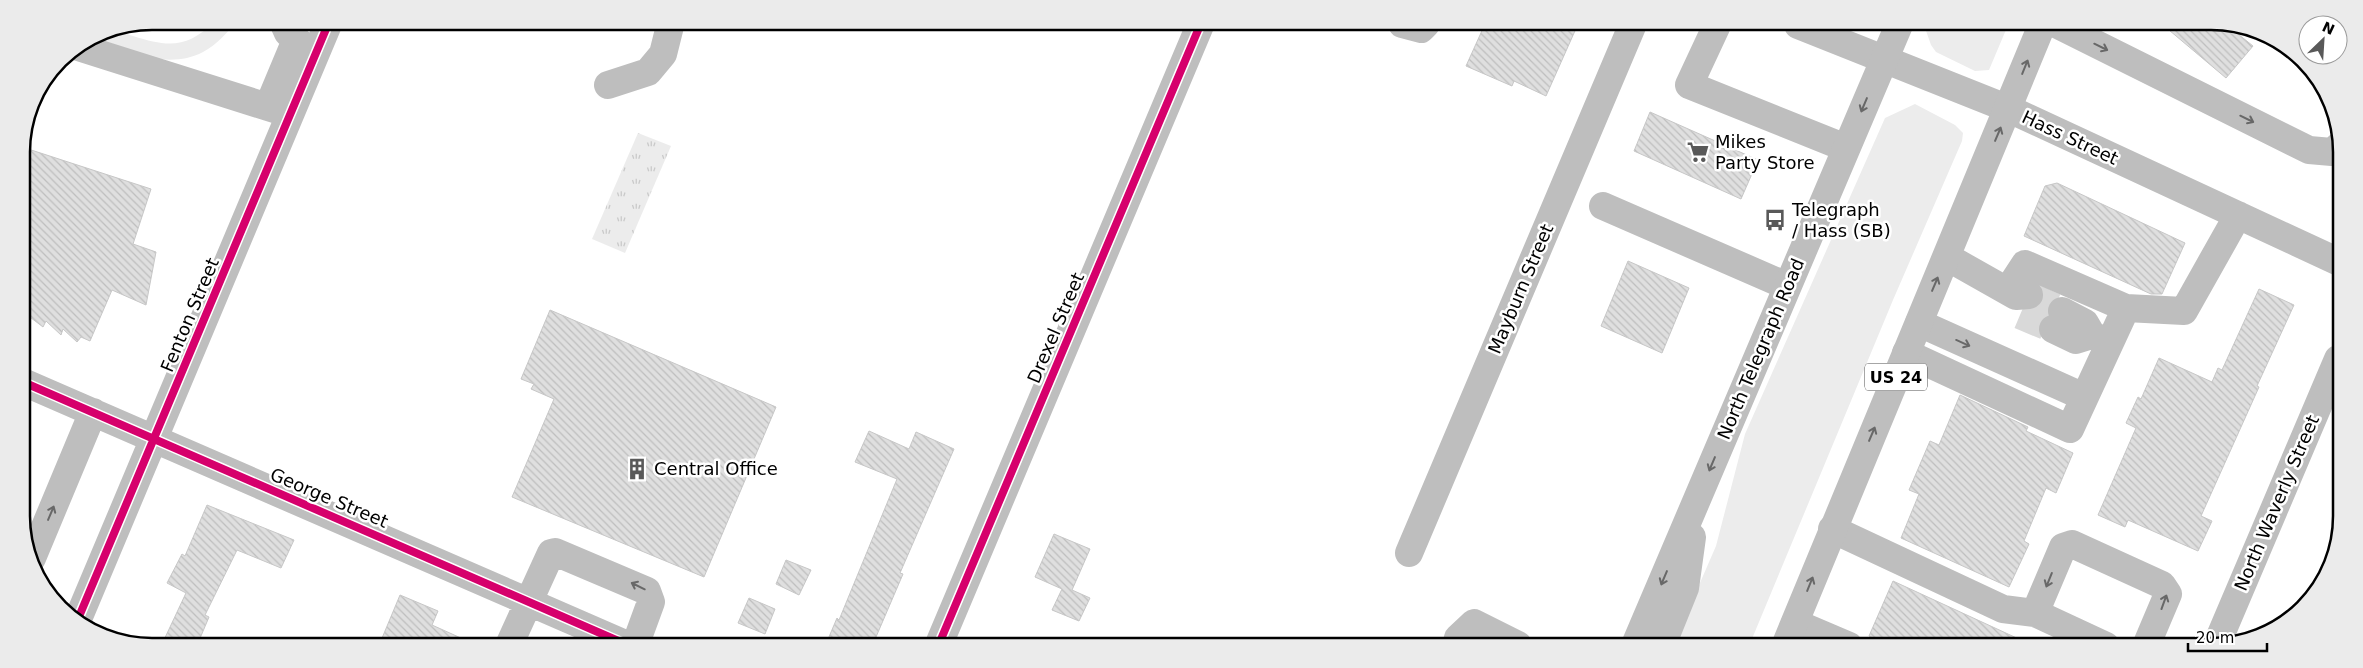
<svg xmlns="http://www.w3.org/2000/svg" width="2363" height="668" viewBox="0 0 2363 668" font-family="'DejaVu Sans',sans-serif">
	<style>
		.grass { fill: #ececec }
		.park { fill: url(#park-tufts) }
		.building { fill: url(#building-back-hatch); stroke: #c7c7c7 }
		.lines { fill: none; stroke-linecap: round; stroke-linejoin: round }
		.minor-tunnel { stroke: #d9d9d9; stroke-width: 28; stroke-dasharray: 28 14; stroke-linecap: butt }
		.minor { stroke: #bebebe; stroke-width: 28 }
		.major { stroke: #bebebe; stroke-width: 28 }
		.cycleway-casing { stroke: #fff; stroke-width: 11 }
		.cycleway { stroke: #d6006c; stroke-width: 8 }
		.oneway { stroke: #686868 }
		.labels { text-anchor: middle; stroke-width: 5; stroke-linejoin: round; paint-order: stroke }
		.shield { fill: #fff; stroke: #4c4c4c; stroke-width: 1 }
		.shield-label { font-size: 16px; font-weight: bold; fill: #000 }
		.street-label { font-size: 18px; fill: #000; stroke: #fff }
		.poi-label { font-size: 18px; fill: #000; stroke: #fff; text-anchor: start }
		.rim { fill: none; stroke: #000; stroke-width: 2.5 }
	</style>
	<defs>
		<pattern id="park-tufts" width="24" height="20" patternUnits="userSpaceOnUse" patternTransform="scale(1.25)"><rect width="24" height="20" fill="#ececec"/><path d="M3 7l-1-3M5 7V3M7 7l1-3M15 17l-1-3M17 17v-4M19 17l1-3" fill="none" stroke="#c9c9c9"/></pattern>
		<pattern id="building-back-hatch" width="6" height="6" patternUnits="userSpaceOnUse" patternTransform="scale(1.25)"><rect width="6" height="6" fill="#dfdfdf"/><path d="M-1 5l2 2M0 0l6 6M5-1l2 2" fill="none" stroke="#bebebe"/></pattern>
	</defs>
	<rect width="100%" height="100%" fill="#fff"/>
	<path class="grass" d="M 215,21 L 238,21 C 227,32 217,45 203,52 C 167,71 125,50 89,39 C 96,35 102,30 110,29 C 117,29 126,34 133,36 C 168,47 187,49 215,21 Z
		M 1924,25 L 2008,25 L 1989,70 L 1975,71 L 1936,52 L 1931,45 Z
		M 1915,104 L 1955,125 L 1963,133 L 1962,141 L 1893,300 L 1749,646 L 1673,645 L 1716,546 L 1745,434 L 1885,118 Z"/>
	<path class="park" d="M 638,133 L 671,146 L 625,253 L 592,239 Z"/>
	<path class="building" d="M 1485,24 L 1578,24 L 1546,96 L 1514,81 L 1512,86 L 1466,66 Z
		M 2163,25 L 2228,26 L 2253,46 L 2226,78 Z
		M 1650,112 L 1758,160 L 1741,199 L 1634,151 Z
		M 22,147 L 151,189 L 133,244 L 156,252 L 146,305 L 112,290 L 90,341 L 81,337 L 77,342 L 63,329 L 61,335 L 46,321 L 43,327 L 22,311 Z
		M 2057,183 L 2185,243 L 2162,294 L 2151,294 L 2024,236 L 2045,186 Z
		M 1628,261 L 1689,288 L 1662,353 L 1601,326 Z
		M 2259,289 L 2294,305 L 2257,386 L 2259,387 L 2201,516 L 2212,521 L 2198,551 L 2128,520 L 2125,527 L 2098,515 L 2136,428 L 2126,423 L 2138,397 L 2141,399 L 2159,358 L 2212,382 L 2218,368 L 2222,370 Z
		M 550,310 L 776,407 L 704,577 L 512,497 L 554,399 L 531,389 L 534,384 L 521,379 Z
		M 1960,395 L 2028,427 L 2026,431 L 2073,453 L 2056,493 L 2046,488 L 2024,541 L 2029,544 L 2009,587 L 1901,538 L 1919,494 L 1909,490 L 1930,441 L 1939,445 Z
		M 869,431 L 909,449 L 916,432 L 954,449 L 900,573 L 903,574 L 873,644 L 826,644 L 837,618 L 839,620 L 897,479 L 855,462 Z
		M 207,505 L 294,540 L 281,568 L 237,550 L 205,615 L 209,617 L 198,643 L 163,642 L 186,593 L 167,583 L 182,554 L 185,556 Z
		M 1054,534 L 1090,549 L 1072,590 L 1090,598 L 1079,621 L 1052,610 L 1062,589 L 1035,577 Z
		M 786,560 L 811,570 L 799,595 L 776,584 Z
		M 1893,581 L 2034,646 L 1889,646 L 1869,636 Z
		M 400,595 L 438,611 L 432,625 L 472,643 L 380,643 Z
		M 749,598 L 775,609 L 765,634 L 738,623 Z"/>
	<g class="lines">
		<path class="minor-tunnel" d="M 2029,295 L 2062,311
			M 2020,315 L 2053,329"/>
		<path class="minor" d="M 283,22 L 288,33 L 310,51
			M 1402,24 L 1421,29 L 1426,24
			M 1717,25 L 1689,85 L 1846,148
			M 1798,25 L 2009,109 L 2339,262
			M 2058,25 L 2309,150 L 2332,152 L 2339,146
			M 78,47 L 290,114
			M 608,85 L 648,72 L 663,54 L 671,22
			M 268,107 L 296,40
			M 1603,206 L 1787,286
			M 1947,257 L 2016,296 L 2029,295
			M 2126,308 L 2184,311 L 2238,215
			M 2062,311 L 2085,323 L 2092,335 L 2108,342
			M 1919,323 L 2084,397
			M 2053,329 L 2076,340 L 2092,335
			M 1906,353 L 2070,429 L 2126,308 L 2025,264 L 2008,290
			M 23,382 L 623,643
			M 1832,529 L 2003,609 L 2035,613 L 2106,646
			M 1409,553 L 1633,24
			M 32,558 L 93,412
			M 2035,613 L 2063,547 L 2072,544 L 2162,585 L 2168,594 L 2146,646
			M 78,619 L 329,22
			M 1795,623 L 1849,646
			M 510,643 L 551,553 L 555,552 L 647,591 L 651,602 L 636,643
			M 939,644 L 1201,23
			M 1456,645 L 1458,638 L 1474,623 L 1518,645
			M 2216,646 L 2338,359"/>
		<path class="major" d="M 1635,645 L 1899,25
			M 1662,645 L 1685,588 L 1692,537
			M 1785,646 L 2042,25"/>
		<g class="cycleway-casing">
			<path id="cycleway" d="M 23,382 L 623,643
				M 78,619 L 329,22
				M 939,644 L 1201,23"/>
		</g>
		<use href="#cycleway" class="cycleway"/>
	</g>
	<defs><path id="oneway-shaft" d="M-6 0H5M1.5-3L5.5 0L1.5 3" fill="none" stroke-width="1.6" stroke-linecap="round" stroke-linejoin="round" transform="scale(1.25)"/></defs>
	<g class="oneway">
		<use href="#oneway-shaft" transform="translate(2101 47) rotate(26)"/>
		<use href="#oneway-shaft" transform="translate(2025 67) rotate(-68)"/>
		<use href="#oneway-shaft" transform="translate(1864 105) rotate(113)"/>
		<use href="#oneway-shaft" transform="translate(2247 119) rotate(26)"/>
		<use href="#oneway-shaft" transform="translate(1998 134) rotate(-67)"/>
		<use href="#oneway-shaft" transform="translate(1935 284) rotate(-67)"/>
		<use href="#oneway-shaft" transform="translate(1963 343) rotate(24)"/>
		<use href="#oneway-shaft" transform="translate(1872 434) rotate(-67)"/>
		<use href="#oneway-shaft" transform="translate(1712 464) rotate(113)"/>
		<use href="#oneway-shaft" transform="translate(51 513) rotate(-67)"/>
		<use href="#oneway-shaft" transform="translate(1664 578) rotate(113)"/>
		<use href="#oneway-shaft" transform="translate(2049 580) rotate(112)"/>
		<use href="#oneway-shaft" transform="translate(1810 584) rotate(-68)"/>
		<use href="#oneway-shaft" transform="translate(638 586) rotate(-154)"/>
		<use href="#oneway-shaft" transform="translate(2164 602) rotate(-70)"/>
	</g>
	<defs>
		<g id="supermarket-bare" transform="scale(1.725)"><path d="M-6-5.5h2.5l.6 2H6L4.5 2H-2.5L-4.4-4H-6ZM-1.5 3.2a1.3 1.3 0 1 0 .1 0ZM3 3.2a1.3 1.3 0 1 0 .1 0Z" fill="#595959" stroke="#fff" stroke-width="2.5" paint-order="stroke"/></g>
		<g id="bus-bare" transform="scale(1.725)"><path d="M-5-6H5V4H4V6H2V4H-2V6H-4V4H-5ZM-3.5-4V0h7V-4ZM-3.5 1.2v1.5H-2V1.2ZM2 1.2v1.5H3.5V1.2Z" fill="#595959" stroke="#fff" stroke-width="2.5" paint-order="stroke"/></g>
		<g id="building-bare" transform="scale(1.725)"><path d="M-4-6H4V6H1V3H-1V6H-4ZM-2.5-4.3h1.7v1.8h-1.7ZM.8-4.3h1.7v1.8H.8ZM-2.5-1h1.7V.8h-1.7ZM.8-1h1.7V.8H.8Z" fill="#595959" stroke="#fff" stroke-width="2.5" paint-order="stroke"/></g>
	</defs>
	<g fill-rule="evenodd">
		<use href="#supermarket-bare" x="1698" y="152"/>
		<use href="#bus-bare" x="1775" y="220"/>
		<use href="#building-bare" x="637" y="469"/>
	</g>
	<g class="labels">
		<rect class="shield" x="1865" y="363.5" width="62" height="27" rx="4"/>
		<g class="shield-label">
			<text x="1896" y="383">US 24</text>
		</g>
		<g class="street-label">
			<text transform="translate(2070 138) rotate(25)" y="6">Hass Street</text>
			<text transform="translate(1521 289) rotate(-67)" y="6">Mayburn Street</text>
			<text transform="translate(190 315) rotate(-67)" y="6">Fenton Street</text>
			<text transform="translate(1056 328) rotate(-67)" y="6">Drexel Street</text>
			<text transform="translate(1761 349) rotate(-67)" y="6">North Telegraph Road</text>
			<text transform="translate(329 498) rotate(23)" y="6">George Street</text>
			<text transform="translate(2277 503) rotate(-67)" y="6">North Waverly Street</text>
		</g>
		<g class="poi-label">
			<text x="1715" y="148">Mikes<tspan x="1715" dy="21">Party Store</tspan></text>
			<text x="1792" y="216">Telegraph<tspan x="1792" dy="21">/ Hass (SB)</tspan></text>
			<text x="654" y="475">Central Office</text>
		</g>
	</g>
	<path d="M0 0H2363V668H0ZM152 30H2211A122 122 0 0 1 2333 152V516A122 122 0 0 1 2211 638H152A122 122 0 0 1 30 516V152A122 122 0 0 1 152 30Z" fill="#ebebeb" fill-rule="evenodd"/>
	<path class="rim" d="M152 30H2211A122 122 0 0 1 2333 152V516A122 122 0 0 1 2211 638H152A122 122 0 0 1 30 516V152A122 122 0 0 1 152 30Z"/>
	<g transform="translate(2323 40) rotate(25)"><circle r="24" fill="#ffffff" stroke="#999999"/>
	<path d="M0-4L9 19L0 12L-9 19Z" fill="#595959"/>
	<text y="-8" font-size="14" font-weight="bold" text-anchor="middle" fill="#000000">N</text>
	</g>
	<path d="M2188 643v8h79v-8" fill="none" stroke="#000000" stroke-width="2.5"/>
	<text x="2196" y="643" font-size="15" fill="#000000" stroke="#ffffff" stroke-width="4" paint-order="stroke">20 m</text>
</svg>
